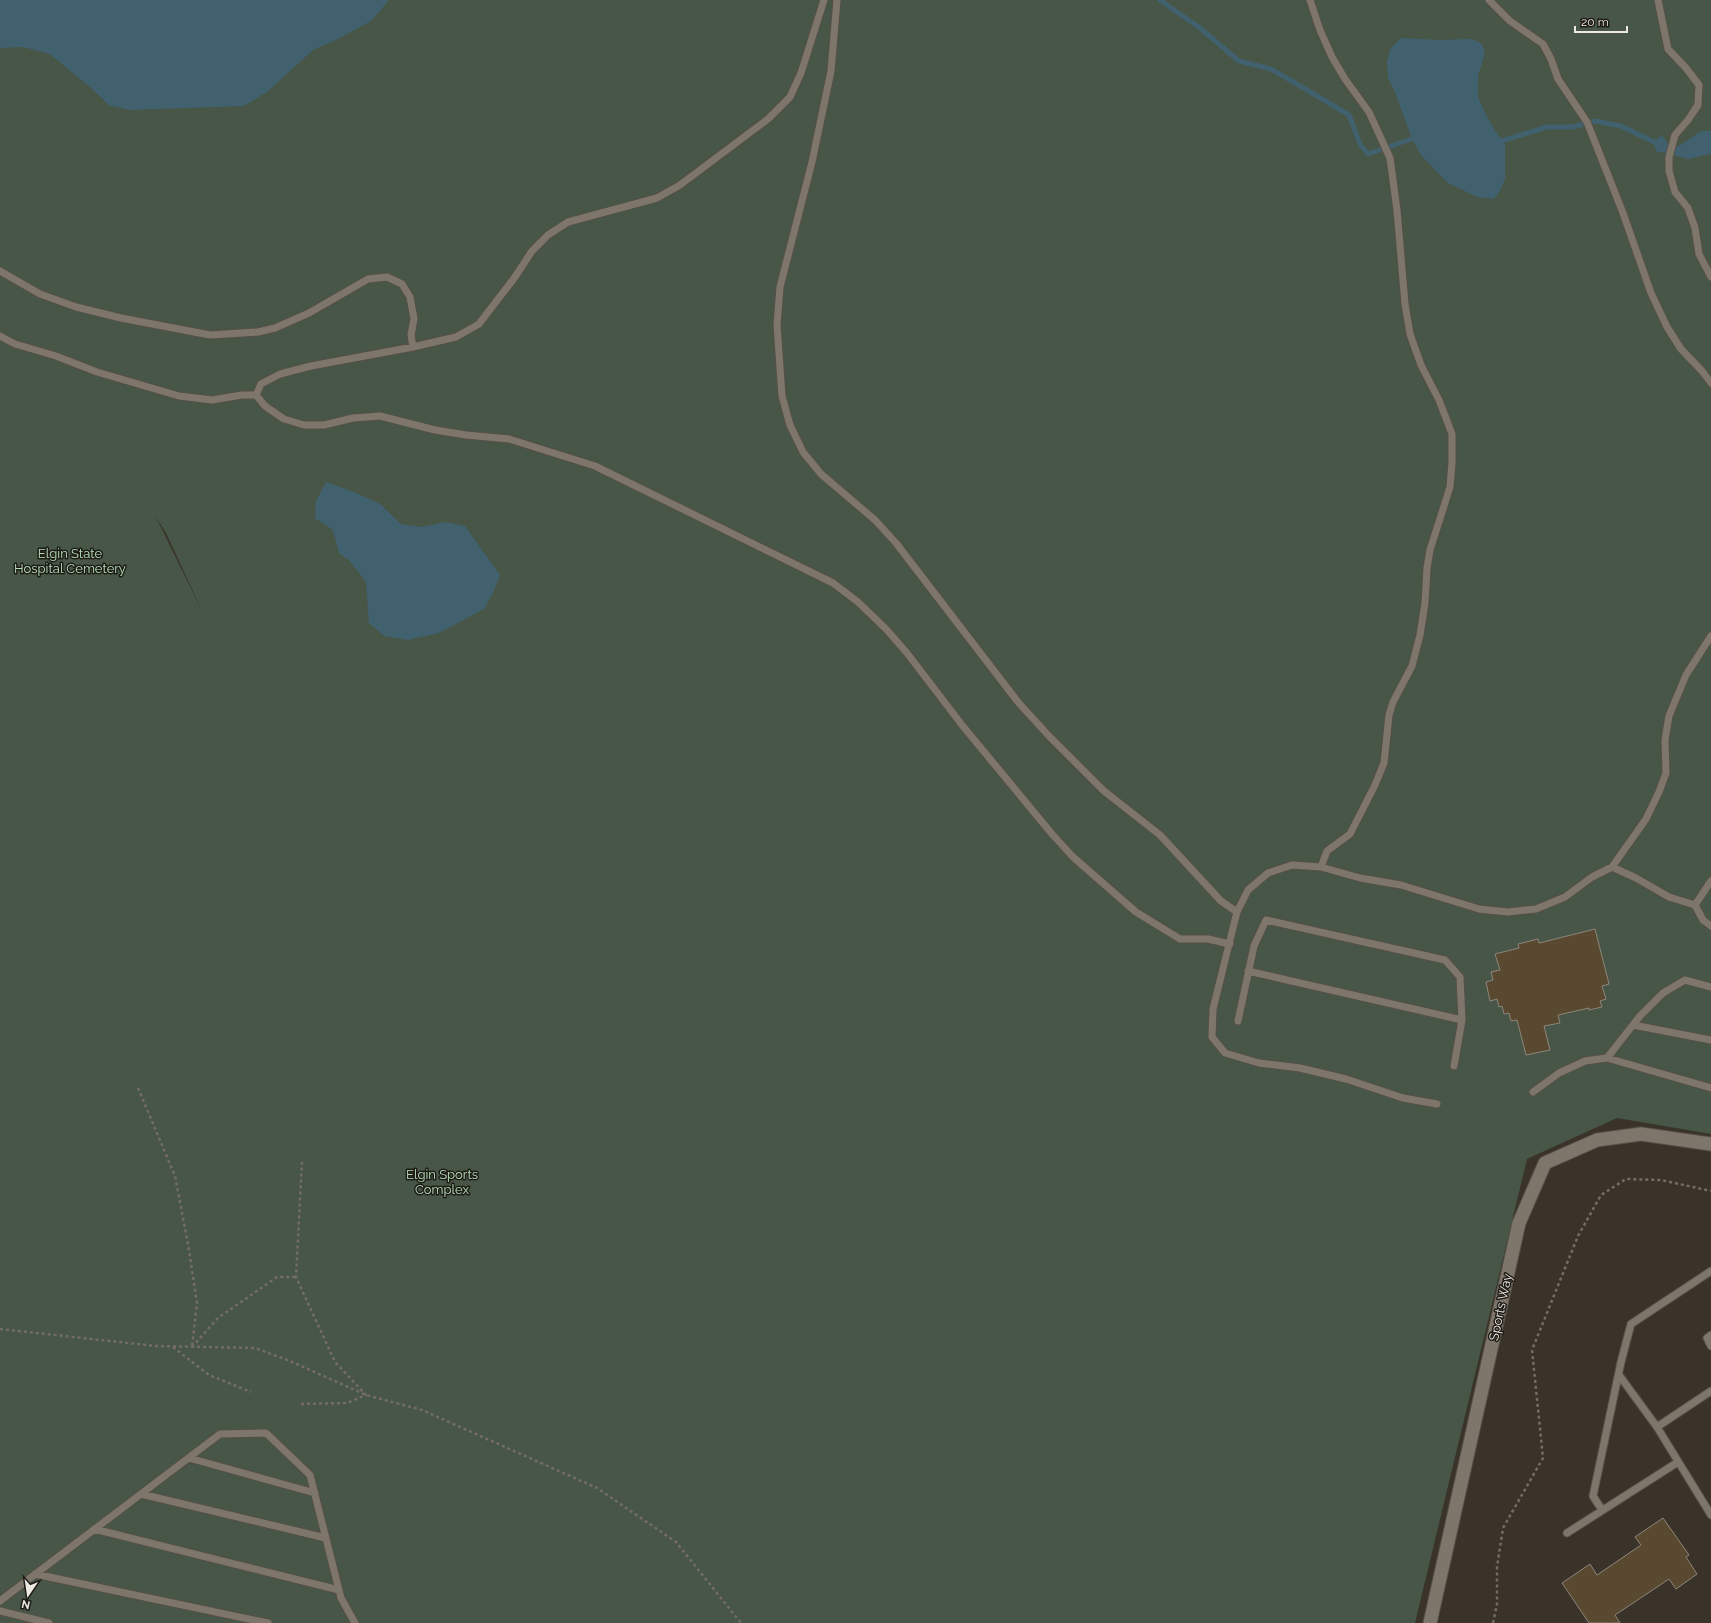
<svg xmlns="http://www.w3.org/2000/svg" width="1711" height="1623" viewBox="0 0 1711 1623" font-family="Raleway,sans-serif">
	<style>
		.green { fill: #475647; fill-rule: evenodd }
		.water { fill: #41616f }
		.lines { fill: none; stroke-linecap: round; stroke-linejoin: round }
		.stream { stroke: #41616f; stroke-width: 5 }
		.building { fill: #594930; stroke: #8e867b }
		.lane-casing { stroke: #565047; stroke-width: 9 }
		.street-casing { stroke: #565047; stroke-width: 15 }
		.path { stroke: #736d65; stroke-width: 2.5; stroke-dasharray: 3 3; stroke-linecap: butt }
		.lane { stroke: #7e766b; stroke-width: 7 }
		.street { stroke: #7e766b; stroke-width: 13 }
		.labels { text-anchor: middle; stroke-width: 3; stroke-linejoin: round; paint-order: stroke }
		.park-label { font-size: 13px; fill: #b4e1b7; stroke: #1e1b17 }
		.street-label { font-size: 13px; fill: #ece8e2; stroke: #1e1b17 }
	</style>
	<rect width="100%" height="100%" fill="#393329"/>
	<path class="green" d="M 0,0 L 1711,0 L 1711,1134 L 1617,1118 L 1527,1159 L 1415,1623 L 0,1623 ZM 155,515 L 167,535 L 203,613 Z"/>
	<path class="water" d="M 0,0 L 389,0 L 371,21 L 338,39 L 313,50 L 267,92 L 244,106 L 129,110 L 109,105 L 91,88 L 50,54 L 23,47 L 0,48 Z
		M 1401,38 L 1438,40 L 1473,39 L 1482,44 L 1485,53 L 1478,76 L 1478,97 L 1485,113 L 1496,132 L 1505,144 L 1505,179 L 1499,193 L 1493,199 L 1477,197 L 1448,183 L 1421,155 L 1412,139 L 1395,92 L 1388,78 L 1387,62 L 1390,49 Z
		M 1701,131 L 1711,131 L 1711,156 L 1709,154 L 1689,159 L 1656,151 L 1654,142 L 1662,135 L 1668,144 L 1679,146 Z
		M 326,482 L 354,492 L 380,504 L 401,524 L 421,527 L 446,522 L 465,526 L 500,575 L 493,593 L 484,609 L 439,633 L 408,640 L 384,636 L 369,623 L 366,582 L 350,561 L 339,553 L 333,530 L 315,518 L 316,501 Z"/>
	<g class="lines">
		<path class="stream" d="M 1160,0 L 1200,28 L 1239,61 L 1271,69 L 1349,115 L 1360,144 L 1368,154 L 1417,137
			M 1498,142 L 1547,127 L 1573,127 L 1595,121 L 1621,126 L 1654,142"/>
	</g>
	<path class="building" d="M 1595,929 L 1609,984 L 1602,986 L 1606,999 L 1600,1001 L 1602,1007 L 1589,1010 L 1589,1008 L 1558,1015 L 1560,1023 L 1544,1026 L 1550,1050 L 1526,1055 L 1517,1020 L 1511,1021 L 1509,1013 L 1504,1014 L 1502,1006 L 1499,1007 L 1497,999 L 1490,1001 L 1486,982 L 1493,980 L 1491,972 L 1500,970 L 1495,954 L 1519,948 L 1518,944 L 1538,939 L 1539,943 Z
		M 1663,1518 L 1689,1555 L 1686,1557 L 1697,1574 L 1676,1589 L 1669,1579 L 1615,1615 L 1620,1623 L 1589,1623 L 1562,1583 L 1590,1564 L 1597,1575 L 1641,1545 L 1635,1537 Z"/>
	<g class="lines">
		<g class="lane-casing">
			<path id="lane" d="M 824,0 L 801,73 L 790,97 L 768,119 L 680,185 L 657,198 L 568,222 L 548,235 L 532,251 L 515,277 L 479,324 L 456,337 L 413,347 L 311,366 L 280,374 L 261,384 L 256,395 L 265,406 L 284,419 L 304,425 L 324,425 L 353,418 L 380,416 L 435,430 L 466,435 L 509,439 L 595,466 L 833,583 L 858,602 L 886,629 L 907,653 L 962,725 L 1052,834 L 1073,857 L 1136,912 L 1180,939 L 1208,939 L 1230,944
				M 837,0 L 831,71 L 812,162 L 780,287 L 777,325 L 782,396 L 790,425 L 803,452 L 821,474 L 875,520 L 896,543 L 1018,702 L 1048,735 L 1104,791 L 1160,835 L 1221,901 L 1237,912
				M 1310,0 L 1320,30 L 1332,57 L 1345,79 L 1369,112 L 1390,158 L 1397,210 L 1405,304 L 1410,334 L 1421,365 L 1439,400 L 1452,434 L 1452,462 L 1450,487 L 1430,550 L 1427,568 L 1425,603 L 1420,635 L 1412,666 L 1393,702 L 1389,715 L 1384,763 L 1375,785 L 1350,834 L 1327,851 L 1321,867
				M 1489,0 L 1510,21 L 1543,44 L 1551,59 L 1558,79 L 1587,122 L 1623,213 L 1651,293 L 1667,327 L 1681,349 L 1702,371 L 1711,383
				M 1658,0 L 1668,49 L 1686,68 L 1699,85 L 1698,105 L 1688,120 L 1675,135 L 1669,157 L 1669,171 L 1675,192 L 1688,208 L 1695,228 L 1699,254 L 1711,277
				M 0,271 L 40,294 L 76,307 L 121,318 L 210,335 L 258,332 L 275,328 L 309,313 L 368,279 L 387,277 L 402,284 L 410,297 L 414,319 L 411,335 L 413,347
				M 0,336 L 15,344 L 56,356 L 97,372 L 179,396 L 212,400 L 242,395 L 256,395
				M 1612,867 L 1636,878 L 1669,897 L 1695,905 L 1703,920 L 1711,926
				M 1695,905 L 1711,881
				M 1248,971 L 1462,1020
				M 1238,1021 L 1254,946 L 1266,920 L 1445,960 L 1460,977 L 1462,1020 L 1454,1066
				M 1633,1025 L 1711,1040
				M 1607,1058 L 1640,1016 L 1663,993 L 1685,980 L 1711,987
				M 1533,1092 L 1559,1073 L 1585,1061 L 1607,1058 L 1711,1088
				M 1437,1104 L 1403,1098 L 1346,1079 L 1300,1068 L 1259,1063 L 1225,1053 L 1212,1037 L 1213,1009 L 1237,912 L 1248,890 L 1268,873 L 1292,865 L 1321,867 L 1360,878 L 1401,885 L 1479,909 L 1508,912 L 1536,909 L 1565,897 L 1592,877 L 1612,867 L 1646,819 L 1659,792 L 1666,773 L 1665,740 L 1669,716 L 1686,675 L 1711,636
				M 1711,1335 L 1707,1338 L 1711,1346
				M 1619,1375 L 1657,1427
				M 1711,1391 L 1657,1427 L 1711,1515
				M 189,1458 L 315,1493
				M 141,1494 L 326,1538
				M 1602,1510 L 1593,1496 L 1621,1362 L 1631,1324 L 1711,1271
				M 94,1529 L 339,1590
				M 1567,1533 L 1678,1462
				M 35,1574 L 268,1623
				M 0,1601 L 220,1434 L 266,1433 L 310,1475 L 341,1598 L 355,1623
				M 0,1611 L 49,1623"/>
		</g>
		<g class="street-casing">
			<path id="street" d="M 1430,1623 L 1519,1223 L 1545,1163 L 1597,1140 L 1641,1134 L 1711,1144"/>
		</g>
		<path class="path" d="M 138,1088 L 175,1176 L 188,1244 L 197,1303 L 192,1347
			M 0,1329 L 156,1346 L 255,1348 L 290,1361 L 366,1395 L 422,1410 L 597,1488 L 676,1542 L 741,1623
			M 173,1347 L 209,1375 L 251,1392
			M 192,1347 L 218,1318 L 277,1277 L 296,1277
			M 301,1404 L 347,1403 L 366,1395 L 335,1362 L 296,1277 L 302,1162
			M 1493,1623 L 1497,1604 L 1497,1567 L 1503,1528 L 1543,1458 L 1532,1350 L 1578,1236 L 1601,1195 L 1626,1179 L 1661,1180 L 1711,1191"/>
		<use href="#lane" class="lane"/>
		<use href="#street" class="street"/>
	</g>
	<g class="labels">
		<g class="park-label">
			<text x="70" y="558">Elgin State<tspan x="70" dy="15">Hospital Cemetery</tspan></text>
			<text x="442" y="1179">Elgin Sports<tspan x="442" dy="15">Complex</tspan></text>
		</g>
		<g class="street-label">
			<text transform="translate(1500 1307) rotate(-78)" y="5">Sports Way</text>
		</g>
	</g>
	<g transform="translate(28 1595) rotate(193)" stroke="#1e1b17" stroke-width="3" paint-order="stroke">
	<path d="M0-3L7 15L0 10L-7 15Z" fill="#ece8e2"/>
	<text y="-6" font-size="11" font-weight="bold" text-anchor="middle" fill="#ece8e2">N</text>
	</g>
	<path d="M1575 26v6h52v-6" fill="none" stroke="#ece8e2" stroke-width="2"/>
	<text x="1581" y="26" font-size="12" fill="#ece8e2" stroke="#1e1b17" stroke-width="3" paint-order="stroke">20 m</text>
</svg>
